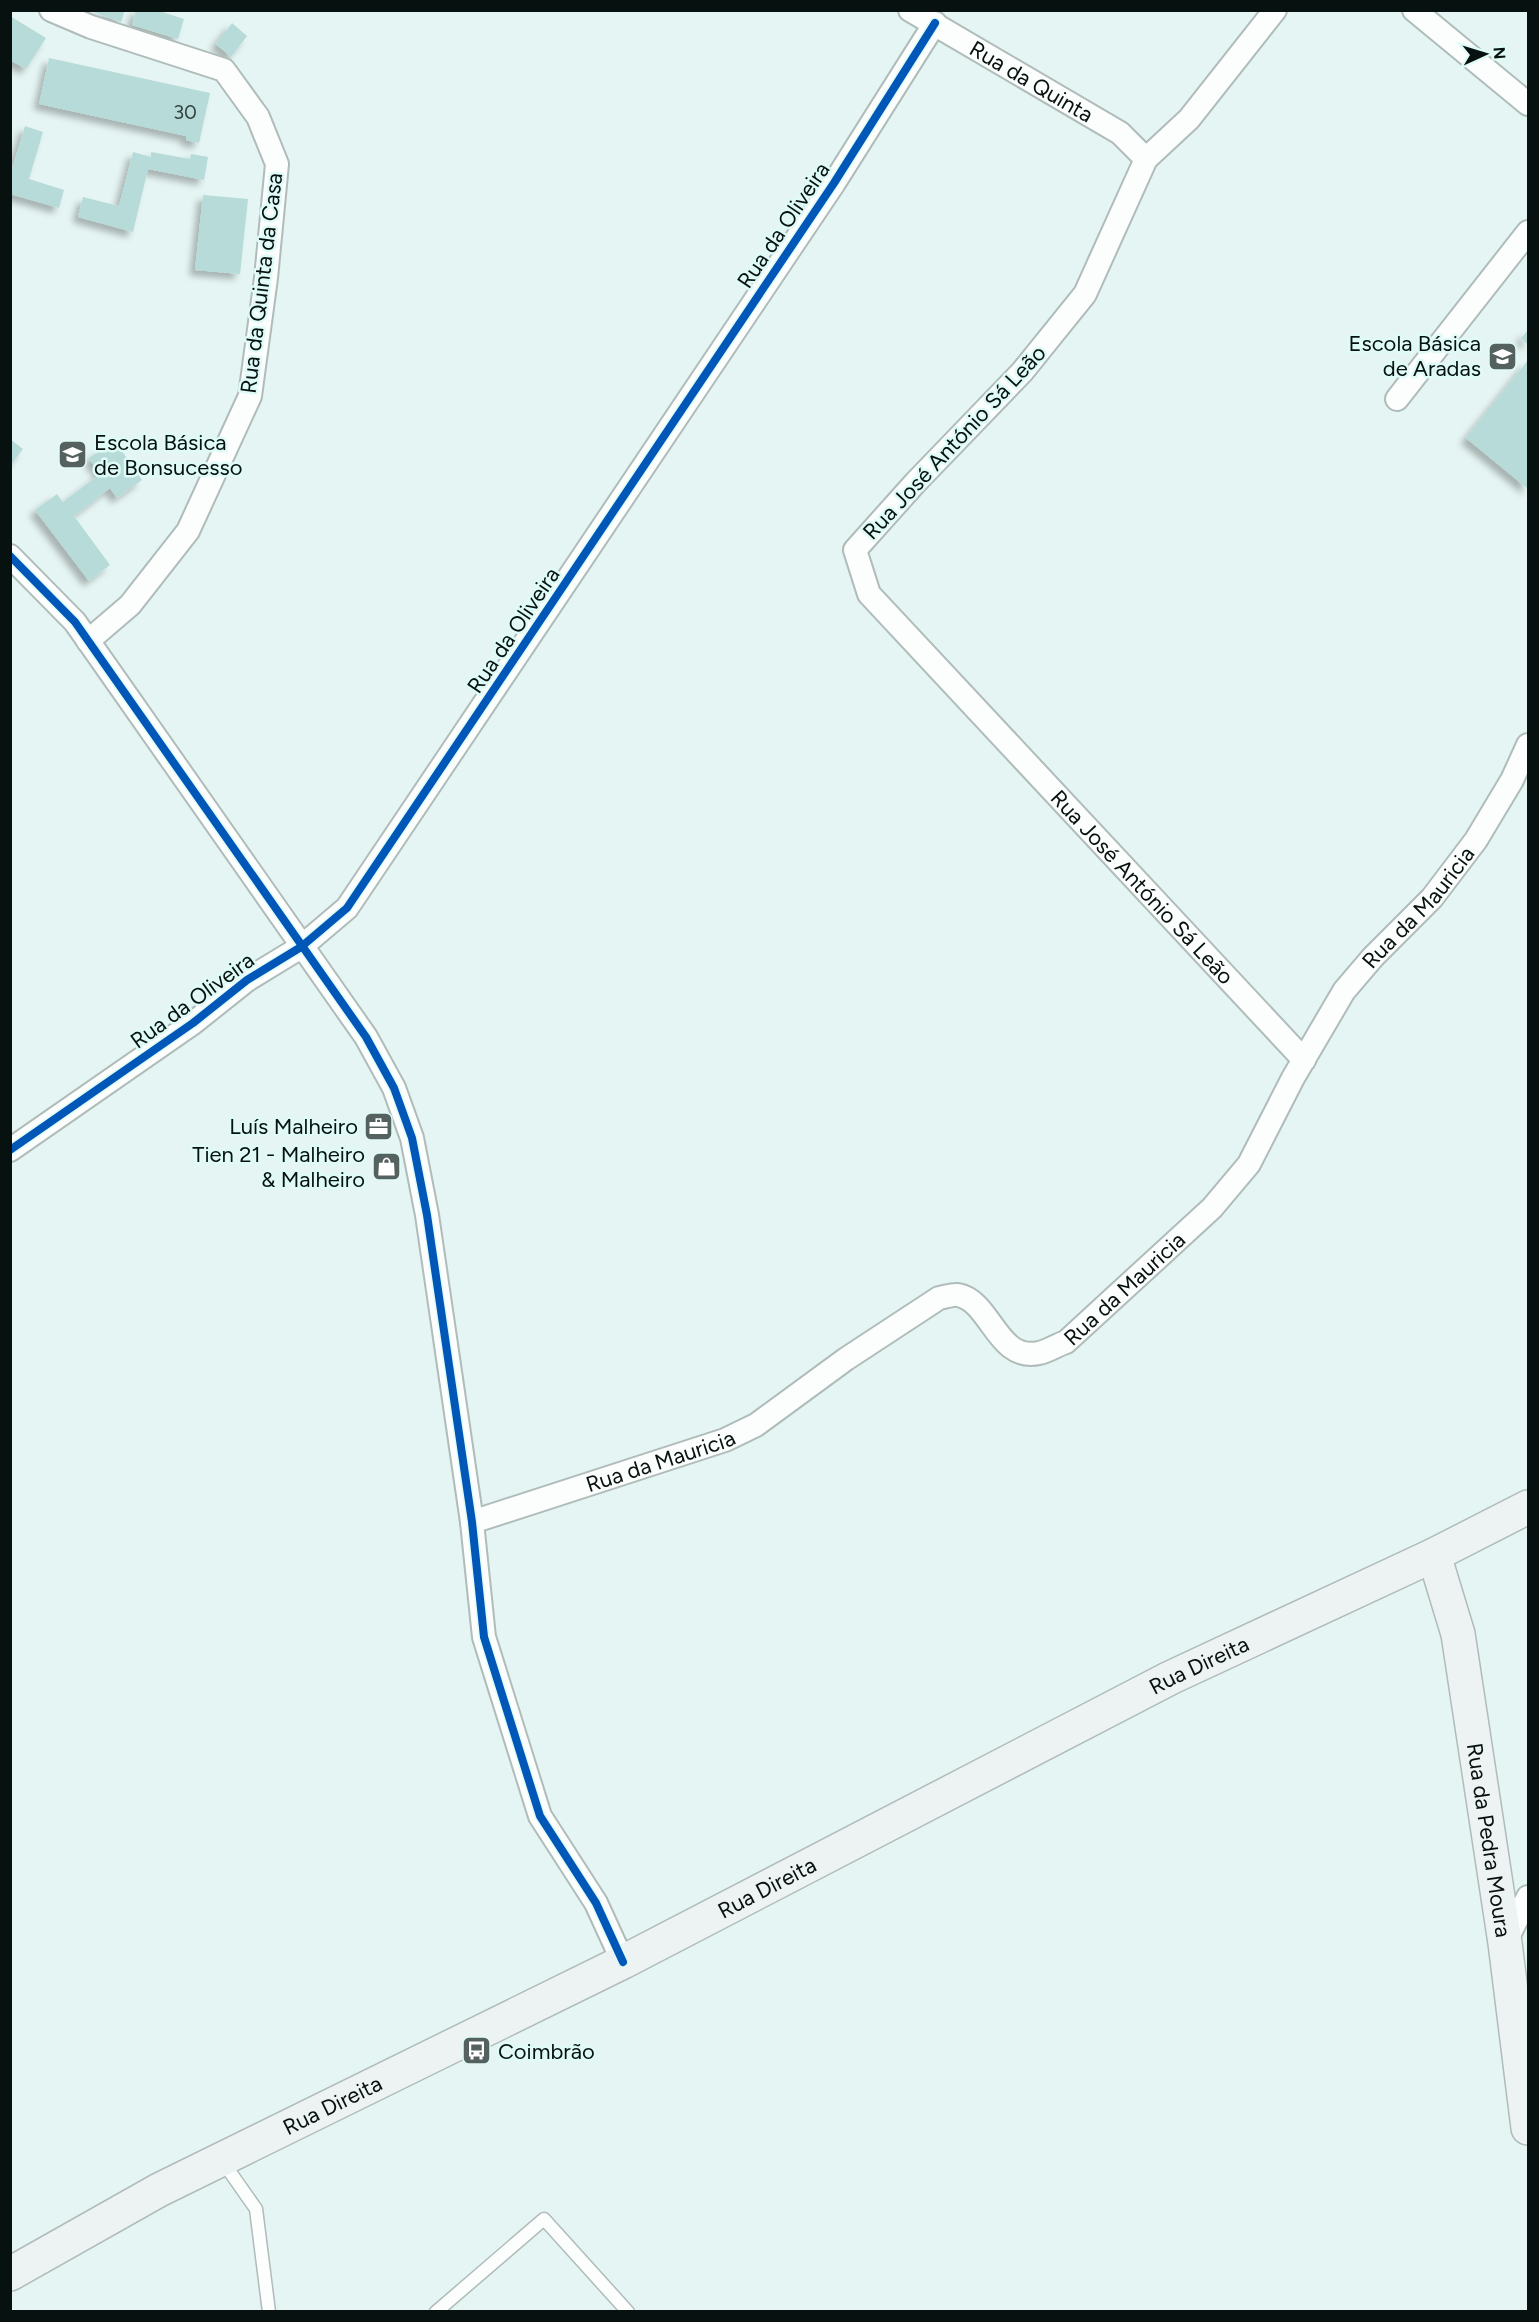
<svg xmlns="http://www.w3.org/2000/svg" width="1539" height="2322" font-family="Figtree,sans-serif">
<defs>
<filter id="shadow"><feDropShadow dx="-5.5" dy="5.5" stdDeviation="3" flood-color="#0004"/></filter>
</defs>
<rect width="100%" height="100%" fill="#e5f5f3"/>
<g fill="#b6dbd8" filter="url(#shadow)">
<path d="M 88,10 L 125,10 L 121,22 Z"/>
<path d="M 136,10 L 156,10 L 184,19 L 178,39 L 132,25 Z"/>
<path d="M 10,16 L 46,38 L 26,69 L 10,60 Z"/>
<path d="M 232,23 L 247,36 L 231,57 L 216,44 Z"/>
<path d="M 49,58 L 210,93 L 199,143 L 186,140 L 186,136 L 39,104 Z"/>
<path d="M 25,126 L 43,132 L 29,179 L 64,190 L 59,208 L 10,194 L 10,175 Z"/>
<path d="M 133,152 L 151,157 L 151,152 L 190,159 L 191,154 L 208,157 L 204,180 L 148,169 L 133,232 L 78,217 L 83,197 L 119,206 Z"/>
<path d="M 203,195 L 248,199 L 240,274 L 195,270 Z"/>
<path d="M 1528,330 L 1528,345 L 1521,338 Z"/>
<path d="M 1528,360 L 1528,489 L 1466,438 Z"/>
<path d="M 10,439 L 23,449 L 10,466 Z"/>
<path d="M 115,441 L 142,480 L 117,498 L 110,488 L 74,516 L 110,565 L 89,581 L 35,510 L 57,494 L 63,502 L 100,474 L 89,458 Z"/>
</g>
<g fill="none" stroke-linecap="round" stroke-linejoin="round">
<defs>
<g id="lane">
<path d="M 223,2162 L 256,2209 L 269,2312"/>
<path d="M 436,2312 L 544,2219 L 628,2312"/>
</g>
<g id="street">
<path d="M 51,10 L 91,27 L 224,70 L 258,117 L 277,164 L 266,278 L 250,396 L 188,531 L 130,605 L 88,641"/>
<path id="s1" d="M 910,10 L 1120,133 L 1146,159"/>
<path id="s2" d="M 1275,10 L 1189,119 L 1146,159 L 1085,294 L 1022,372 L 915,483 L 855,550 L 869,594 L 1304,1060"/>
<path d="M 1414,10 L 1528,104"/>
<path d="M 1397,399 L 1528,232"/>
<path d="M 10,556 L 75,622 L 366,1037 L 394,1088 L 412,1138 L 427,1215 L 472,1522 L 484,1637 L 540,1816 L 596,1903 L 623,1962"/>
<path d="M 10,1150 L 193,1023 L 247,980 L 301,947 L 347,908 L 834,183 L 935,23"/>
<path id="s3" d="M 472,1522 L 725,1440 L 756,1425 L 846,1359 L 939,1298 C 945,1297 953,1294 958,1295 C 991,1301 997,1362 1039,1353 C 1048,1351 1057,1345 1066,1342 L 1212,1208 L 1249,1164 L 1293,1078 L 1344,991 L 1373,957 L 1432,898 L 1476,840 L 1512,780 L 1528,745"/>
<path d="M 1505,1943 L 1528,1897"/>
</g>
<g id="secondary">
<path id="s4" d="M 1434,1555 L 1458,1634 L 1505,1943 L 1528,2128"/>
<path id="s5" d="M 10,2274 L 159,2190 L 623,1962 L 1170,1678 L 1434,1555 L 1528,1507"/>
</g>
</defs>
<use href="#lane" stroke="#afbcba" stroke-width="15"/>
<use href="#street" stroke="#afbcba" stroke-width="26"/>
<use href="#secondary" stroke="#afbcba" stroke-width="36"/>
<use href="#lane" stroke="#fbfefd" stroke-width="12"/>
<use href="#street" stroke="#fbfefd" stroke-width="22"/>
<use href="#secondary" stroke="#edf2f2" stroke-width="33"/>
<defs>
<g id="cycleway">
<path d="M 10,556 L 75,622 L 366,1037 L 394,1088 L 412,1138 L 427,1215 L 472,1522 L 484,1637 L 540,1816 L 596,1903 L 623,1962"/>
<path d="M 10,1150 L 193,1023 L 247,980 L 301,947 L 347,908 L 834,183 L 935,23"/>
</g>
</defs>
<use href="#cycleway" stroke="#dffbf7" stroke-width="11"/>
<use href="#cycleway" stroke="#0057b8" stroke-width="8"/>
</g>
<defs>
<symbol id="school-square" viewBox="-11 -11 22 22"><rect x="-9" y="-9" width="18" height="18" rx="4" fill="#55615f" stroke="#dffbf7"/><path d="M0-5L7-2L0 1L-7-2ZM-4 1L0 2.5L4 1V4Q0 6-4 4Z" fill="#fff"/></symbol>
<symbol id="office-square" viewBox="-11 -11 22 22"><rect x="-9" y="-9" width="18" height="18" rx="4" fill="#55615f" stroke="#dffbf7"/><path d="M-6-3h4V-5.5h4V-3h4V5H-6ZM-1-4.5V-3h2v-1.5ZM-6 0V1H6V0Z" fill="#fff"/></symbol>
<symbol id="shop-square" viewBox="-11 -11 22 22"><rect x="-9" y="-9" width="18" height="18" rx="4" fill="#55615f" stroke="#dffbf7"/><path d="M-5-2.5h2.3a2.7 3.5 0 0 1 5.4 0H5L5.5 6h-11ZM-1.5-2.5h3a1.5 2.3 0 0 0-3 0Z" fill="#fff"/></symbol>
<symbol id="bus-square" viewBox="-11 -11 22 22"><rect x="-9" y="-9" width="18" height="18" rx="4" fill="#55615f" stroke="#dffbf7"/><path d="M-5-6H5V4H4V6H2V4H-2V6H-4V4H-5ZM-3.5-4V0h7V-4ZM-3.5 1.2v1.5H-2V1.2ZM2 1.2v1.5H3.5V1.2Z" fill="#fff"/></symbol>
</defs>
<g fill-rule="evenodd">
<use href="#school-square" x="1486" y="340" width="33" height="33"/>
<use href="#school-square" x="56" y="438" width="33" height="33"/>
<use href="#office-square" x="362" y="1110" width="33" height="33"/>
<use href="#shop-square" x="370" y="1150" width="33" height="33"/>
<use href="#bus-square" x="460" y="2034" width="33" height="33"/>
</g>
<g text-anchor="middle" stroke-width="5" stroke-linejoin="round" paint-order="stroke">
<g font-size="20" fill="#334442">
<text x="185" y="119">30</text>
</g>
<g font-size="22" fill="#071110" stroke="#dffbf7">
<text dy="8" stroke="none"><textPath href="#s1" startOffset="141">Rua da Quinta</textPath></text>
<text transform="translate(783 225) rotate(-56)" y="8">Rua da Oliveira</text>
<text transform="translate(261 283) rotate(-83)" y="8">Rua da Quinta da Casa</text>
<text transform="translate(954 442) rotate(-47)" y="8">Rua José António Sá Leão</text>
<text transform="translate(513 630) rotate(-56)" y="8">Rua da Oliveira</text>
<text dy="8" stroke="none"><textPath href="#s2" startOffset="1137">Rua José António Sá Leão</textPath></text>
<text dy="8" stroke="none"><textPath href="#s3" startOffset="1242">Rua da Mauricia</textPath></text>
<text transform="translate(192 1000) rotate(-36)" y="8">Rua da Oliveira</text>
<text dy="8" stroke="none"><textPath href="#s3" startOffset="756">Rua da Mauricia</textPath></text>
<text dy="8" stroke="none"><textPath href="#s3" startOffset="198">Rua da Mauricia</textPath></text>
<text dy="8" stroke="none"><textPath href="#s5" startOffset="1336">Rua Direita</textPath></text>
<text dy="8" stroke="none"><textPath href="#s4" startOffset="291">Rua da Pedra Moura</textPath></text>
<text dy="8" stroke="none"><textPath href="#s5" startOffset="850">Rua Direita</textPath></text>
<text dy="8" stroke="none"><textPath href="#s5" startOffset="364">Rua Direita</textPath></text>
</g>
<g font-size="22" fill="#071110" stroke="#dffbf7" text-anchor="end">
<text x="1481" y="351">Escola Básica<tspan x="1481" dy="25">de Aradas</tspan></text>
<text x="94" y="450" text-anchor="start">Escola Básica<tspan x="94" dy="25">de Bonsucesso</tspan></text>
<text x="358" y="1134">Luís Malheiro</text>
<text x="365" y="1162">Tien 21 - Malheiro<tspan x="365" dy="25">&amp; Malheiro</tspan></text>
<text x="498" y="2059" text-anchor="start">Coimbrão</text>
</g>
</g>
<rect width="1539" height="2322" fill="none" stroke="#071110" stroke-width="24"/>
<g transform="translate(1485 54) rotate(86)" stroke="#dffbf7" stroke-width="4.5" paint-order="stroke">
<path d="M0-4.5L10 22L0 15L-10 22Z" fill="#071110"/>
<text y="-9" font-size="16" font-weight="bold" text-anchor="middle" fill="#071110">N</text>
</g>
</svg>
